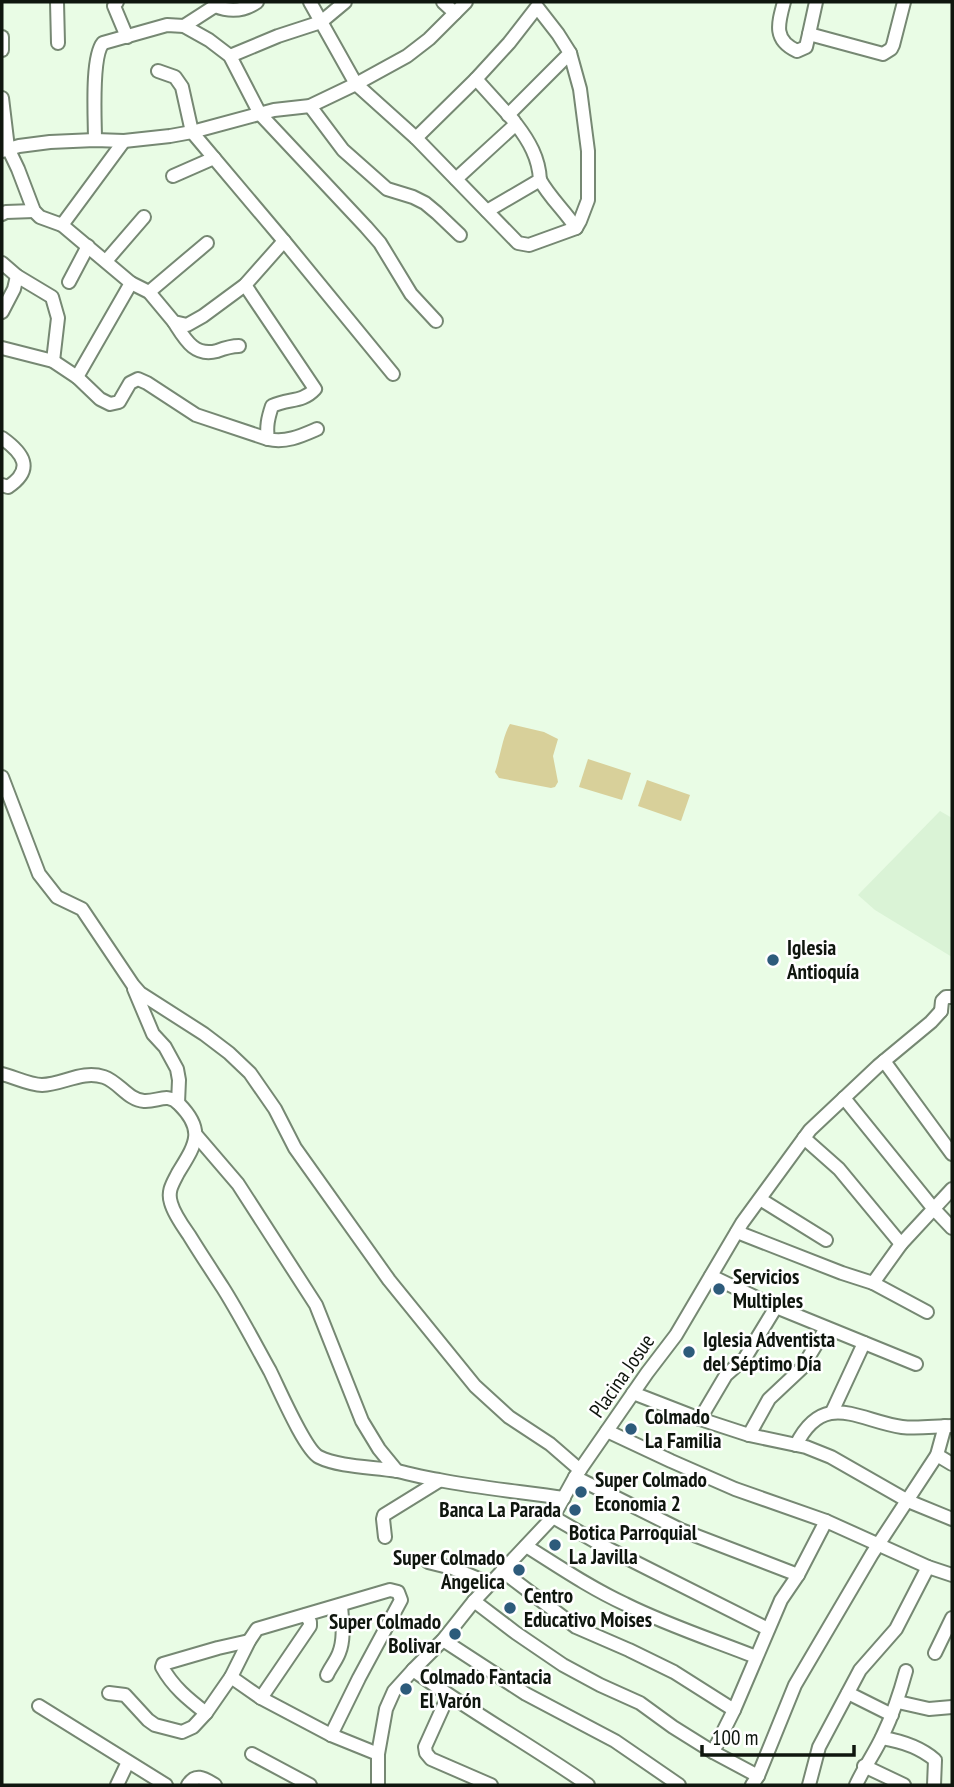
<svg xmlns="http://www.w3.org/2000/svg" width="954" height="1787" font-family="'PT Sans Narrow',sans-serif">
<rect width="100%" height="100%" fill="#e9fce5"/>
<path fill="#daf3d6" d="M 940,811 L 952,818 L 952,957 L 875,910 L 858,895 Z"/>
<g fill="#d8d09a">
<path d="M 510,724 L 544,732 L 558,739 L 553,756 L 558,782 L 555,787 L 551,788 L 499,778 L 495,772 C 500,758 503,735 510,724 Z"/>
<path d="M 588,759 L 631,773 L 622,800 L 579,787 Z"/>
<path d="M 647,780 L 690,795 L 681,821 L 638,806 Z"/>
</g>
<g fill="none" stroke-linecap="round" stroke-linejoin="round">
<defs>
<g id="minor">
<path d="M 57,2 L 58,43"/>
<path d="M 117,2 L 114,6 L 127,37"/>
<path d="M 310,2 L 356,84 L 416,138 L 518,243 L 529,245 L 576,228 L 580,221 L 588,200 L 588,151 L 580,89 L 570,53"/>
<path d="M 443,2 L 455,13"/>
<path d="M 784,2 C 778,24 773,40 797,51 L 806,47 L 809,34"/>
<path d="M 816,2 L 809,34 L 883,54 L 891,49 L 893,45 L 904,2"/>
<path d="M 215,6 C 230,12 244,11 257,2"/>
<path d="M 184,26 L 215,6"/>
<path d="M 2,37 L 2,50"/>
<path d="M 230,56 L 278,36 L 321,22 L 345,2"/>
<path d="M 158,71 L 175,77 L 182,87 L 192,132 L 284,241 L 393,374"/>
<path d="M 476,79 L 509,43 L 537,7 L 558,34 L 570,53 L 508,115"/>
<path d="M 2,98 L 8,148 L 18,169 L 34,211 L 40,217 L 62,225 L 131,283 L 149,292 L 174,322 L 187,325 L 203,316 L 245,285 L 284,241"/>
<path d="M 310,106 L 343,150 L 387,189 L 413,197 L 425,203 L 437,213 L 460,235"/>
<path d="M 416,138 L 476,79 L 514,121"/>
<path d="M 95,140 C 95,119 91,57 103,43 L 167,25 L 184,26 L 209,40 L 230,56 L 260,114 L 366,227 L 380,243 L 411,294 L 436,321"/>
<path d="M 2,151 L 19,146 L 50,142 L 95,140 L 124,141 L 170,136 L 192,132 L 274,110 L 310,106 L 356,84 L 407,56 L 429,39 L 466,2"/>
<path d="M 173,176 L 214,158"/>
<path d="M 456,179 L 516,124 C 529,141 539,158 540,180 L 487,211"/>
<path d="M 540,180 C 550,198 565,211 576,228"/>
<path d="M 2,214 L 6,212 L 34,211"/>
<path d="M 62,225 L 124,141"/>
<path d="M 106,261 L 144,217"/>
<path d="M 2,263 L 17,276 L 52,297 L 58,318 L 53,361"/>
<path d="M 69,282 L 88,246"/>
<path d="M 245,285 L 315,389 C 302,403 289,398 272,406 C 268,418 266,427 268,439 C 286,443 301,436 317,429"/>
<path d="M 149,292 L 207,243"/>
<path d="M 2,312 L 14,289 L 17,276"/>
<path d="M 174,322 C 185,339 194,357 217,351 C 225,348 231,346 239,346"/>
<path d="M 2,348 L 53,361 L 77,377 L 100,399 L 110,404 L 119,402 L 130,383 L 138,379 L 147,383 L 196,415 L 268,439"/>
<path d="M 77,377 L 131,283"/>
<path d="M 2,438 C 23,453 35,469 8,487 L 2,485"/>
<path d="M 2,777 L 39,874 L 57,897 L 82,909 L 133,985 L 140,993 L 204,1034 L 229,1053 L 250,1073 L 275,1109 L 295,1148 L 389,1280 L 475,1386 L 509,1417 L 550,1444 L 580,1470"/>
<path d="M 134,989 L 153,1034 L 165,1047 L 177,1069 L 179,1080 L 178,1103"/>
<path d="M 941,1011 L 942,1001 L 946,997 L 952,997"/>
<path d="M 884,1061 L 952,1154"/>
<path d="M 2,1074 C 14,1077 30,1085 42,1085 C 64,1084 82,1070 104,1077 C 119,1082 128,1100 144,1101 C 158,1102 167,1092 179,1104 C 206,1131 195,1145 178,1173 C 173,1183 167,1191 171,1203 C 174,1214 182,1225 189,1235 C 200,1253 212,1271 223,1288 C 240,1315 255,1344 270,1371 C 279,1389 305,1450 319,1457 C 339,1467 375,1467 397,1471 C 411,1474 425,1478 439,1480 C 480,1488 523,1492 564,1498"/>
<path d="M 844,1098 L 933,1208 L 952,1228"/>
<path d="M 196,1135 L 238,1184 L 316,1305 L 362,1421 L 379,1449 L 397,1471"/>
<path d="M 804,1138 L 839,1169 L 901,1244"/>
<path d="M 760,1199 L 826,1240"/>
<path d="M 737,1232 L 842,1273 L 873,1283 L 901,1244 L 952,1189"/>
<path d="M 711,1276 L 776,1307 L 916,1364"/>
<path d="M 873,1283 L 927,1312"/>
<path d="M 633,1393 L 700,1419 L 749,1435 L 806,1447 L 831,1457 L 908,1501 L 952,1519"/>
<path d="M 832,1412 L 864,1343"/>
<path d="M 700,1419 L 726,1375 L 745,1358 L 776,1307"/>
<path d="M 607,1431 L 671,1461 L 735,1489 L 826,1521 L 928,1567 L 952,1575"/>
<path d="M 749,1435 L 769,1399 L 802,1368 L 826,1328"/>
<path d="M 796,1445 C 824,1389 859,1421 902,1427 C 918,1429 936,1426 952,1426"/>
<path d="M 937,1455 L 952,1464"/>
<path d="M 575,1477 L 681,1530 L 798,1575"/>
<path d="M 553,1517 L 605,1547 L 768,1629"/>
<path d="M 385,1537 L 383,1519 L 384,1515 L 439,1481"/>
<path d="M 526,1546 C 558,1566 590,1588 625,1604 C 667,1625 713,1640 756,1657"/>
<path d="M 428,1562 L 452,1568 L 491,1584"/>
<path d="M 502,1571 L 576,1627 L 629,1650 L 674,1672 L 734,1710"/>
<path d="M 474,1601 L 516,1633 L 563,1665 L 600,1685 L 640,1703 L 673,1727 L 713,1752 L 758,1776"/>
<path d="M 306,1615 L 310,1622 L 310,1626 L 261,1698 L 331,1735 L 378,1754"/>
<path d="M 443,1640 L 526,1694 L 615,1741 L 679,1785"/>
<path d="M 935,1653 L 952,1618"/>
<path d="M 413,1670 C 469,1711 531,1745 588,1785"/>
<path d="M 327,1675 C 330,1668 336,1661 339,1653 C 345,1638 342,1621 341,1605"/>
<path d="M 231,1677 L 261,1698"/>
<path d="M 109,1693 L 125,1695 L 148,1720 L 155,1725 L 182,1732 L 193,1727 L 206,1713 L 231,1677 L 249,1641 L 257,1629 L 390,1590 L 398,1592 L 401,1600 L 359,1678 L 331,1735"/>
<path d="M 848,1693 L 892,1715"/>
<path d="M 448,1696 L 425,1747 L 426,1753 L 431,1759 L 491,1785"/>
<path d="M 898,1702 L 929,1709 L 952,1707"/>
<path d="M 39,1706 L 166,1785"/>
<path d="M 206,1713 C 188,1699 173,1687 162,1667 L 163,1664 L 218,1648 L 249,1641"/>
<path d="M 882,1738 C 901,1741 920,1747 935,1760 L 934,1785"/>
<path d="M 713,1752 L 734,1710 L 781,1600 L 798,1575 L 826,1521"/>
<path d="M 252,1754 L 310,1785"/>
<path d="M 864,1766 L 904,1785"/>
<path d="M 117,1785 L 128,1762"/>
<path d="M 188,1785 C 196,1772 205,1779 215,1785"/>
<path d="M 378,1785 L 378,1754 L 386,1709 L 394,1691 L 413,1670 L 443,1640 L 474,1601 L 553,1517 L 575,1477 L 647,1373 L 676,1335 L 742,1223 L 810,1130 L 878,1066 L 931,1022 L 941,1011"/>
<path d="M 752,1785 L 758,1776 L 795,1685 L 872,1554 L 937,1455 L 945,1426"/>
<path d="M 809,1785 L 819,1747 L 860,1670 L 896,1629 L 928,1567"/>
<path d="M 856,1785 C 864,1767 875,1753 883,1735 C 893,1714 900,1693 906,1671"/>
</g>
</defs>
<use href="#minor" stroke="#768873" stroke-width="16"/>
<use href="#minor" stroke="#fff" stroke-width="12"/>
</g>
<g fill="#2d5b7b" stroke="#fff" stroke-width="2.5">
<circle cx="773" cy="960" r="7"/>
<circle cx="719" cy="1289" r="7"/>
<circle cx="689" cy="1352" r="7"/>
<circle cx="631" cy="1429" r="7"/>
<circle cx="581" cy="1492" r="7"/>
<circle cx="575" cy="1510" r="7"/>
<circle cx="555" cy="1545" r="7"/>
<circle cx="519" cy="1570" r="7"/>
<circle cx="510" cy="1608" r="7"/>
<circle cx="455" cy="1634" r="7"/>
<circle cx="406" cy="1689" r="7"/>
</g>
<g text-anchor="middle" stroke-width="5" stroke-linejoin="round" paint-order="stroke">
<g font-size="21" font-weight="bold" fill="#0f160e" stroke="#fff" text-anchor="start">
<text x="787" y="955">Iglesia<tspan x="787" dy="24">Antioquía</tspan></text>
<text x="733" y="1284">Servicios<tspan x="733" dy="24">Multiples</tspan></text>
<text x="703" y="1347">Iglesia Adventista<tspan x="703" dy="24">del Séptimo Día</tspan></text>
<text x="645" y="1424">Colmado<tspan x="645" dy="24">La Familia</tspan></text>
<text x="595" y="1487">Super Colmado<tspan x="595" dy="24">Economia 2</tspan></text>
<text x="561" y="1517" text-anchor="end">Banca La Parada</text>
<text x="569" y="1540">Botica Parroquial<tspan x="569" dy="24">La Javilla</tspan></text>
<text x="505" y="1565" text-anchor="end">Super Colmado<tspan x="505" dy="24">Angelica</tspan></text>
<text x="524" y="1603">Centro<tspan x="524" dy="24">Educativo Moises</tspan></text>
<text x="441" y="1629" text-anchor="end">Super Colmado<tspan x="441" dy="24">Bolivar</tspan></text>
<text x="420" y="1684">Colmado Fantacia<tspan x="420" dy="24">El Varón</tspan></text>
</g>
<g font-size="21" fill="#0f160e" stroke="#fff">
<text transform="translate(622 1376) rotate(-55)" y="7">Placina Josue</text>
</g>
</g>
<rect width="954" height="1787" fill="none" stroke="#0f160e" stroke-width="7"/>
<path d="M702 1745v10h152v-10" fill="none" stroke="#0f160e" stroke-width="3.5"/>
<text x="712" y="1745" font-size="21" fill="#0f160e" stroke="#ffffff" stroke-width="5" paint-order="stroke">100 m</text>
</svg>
